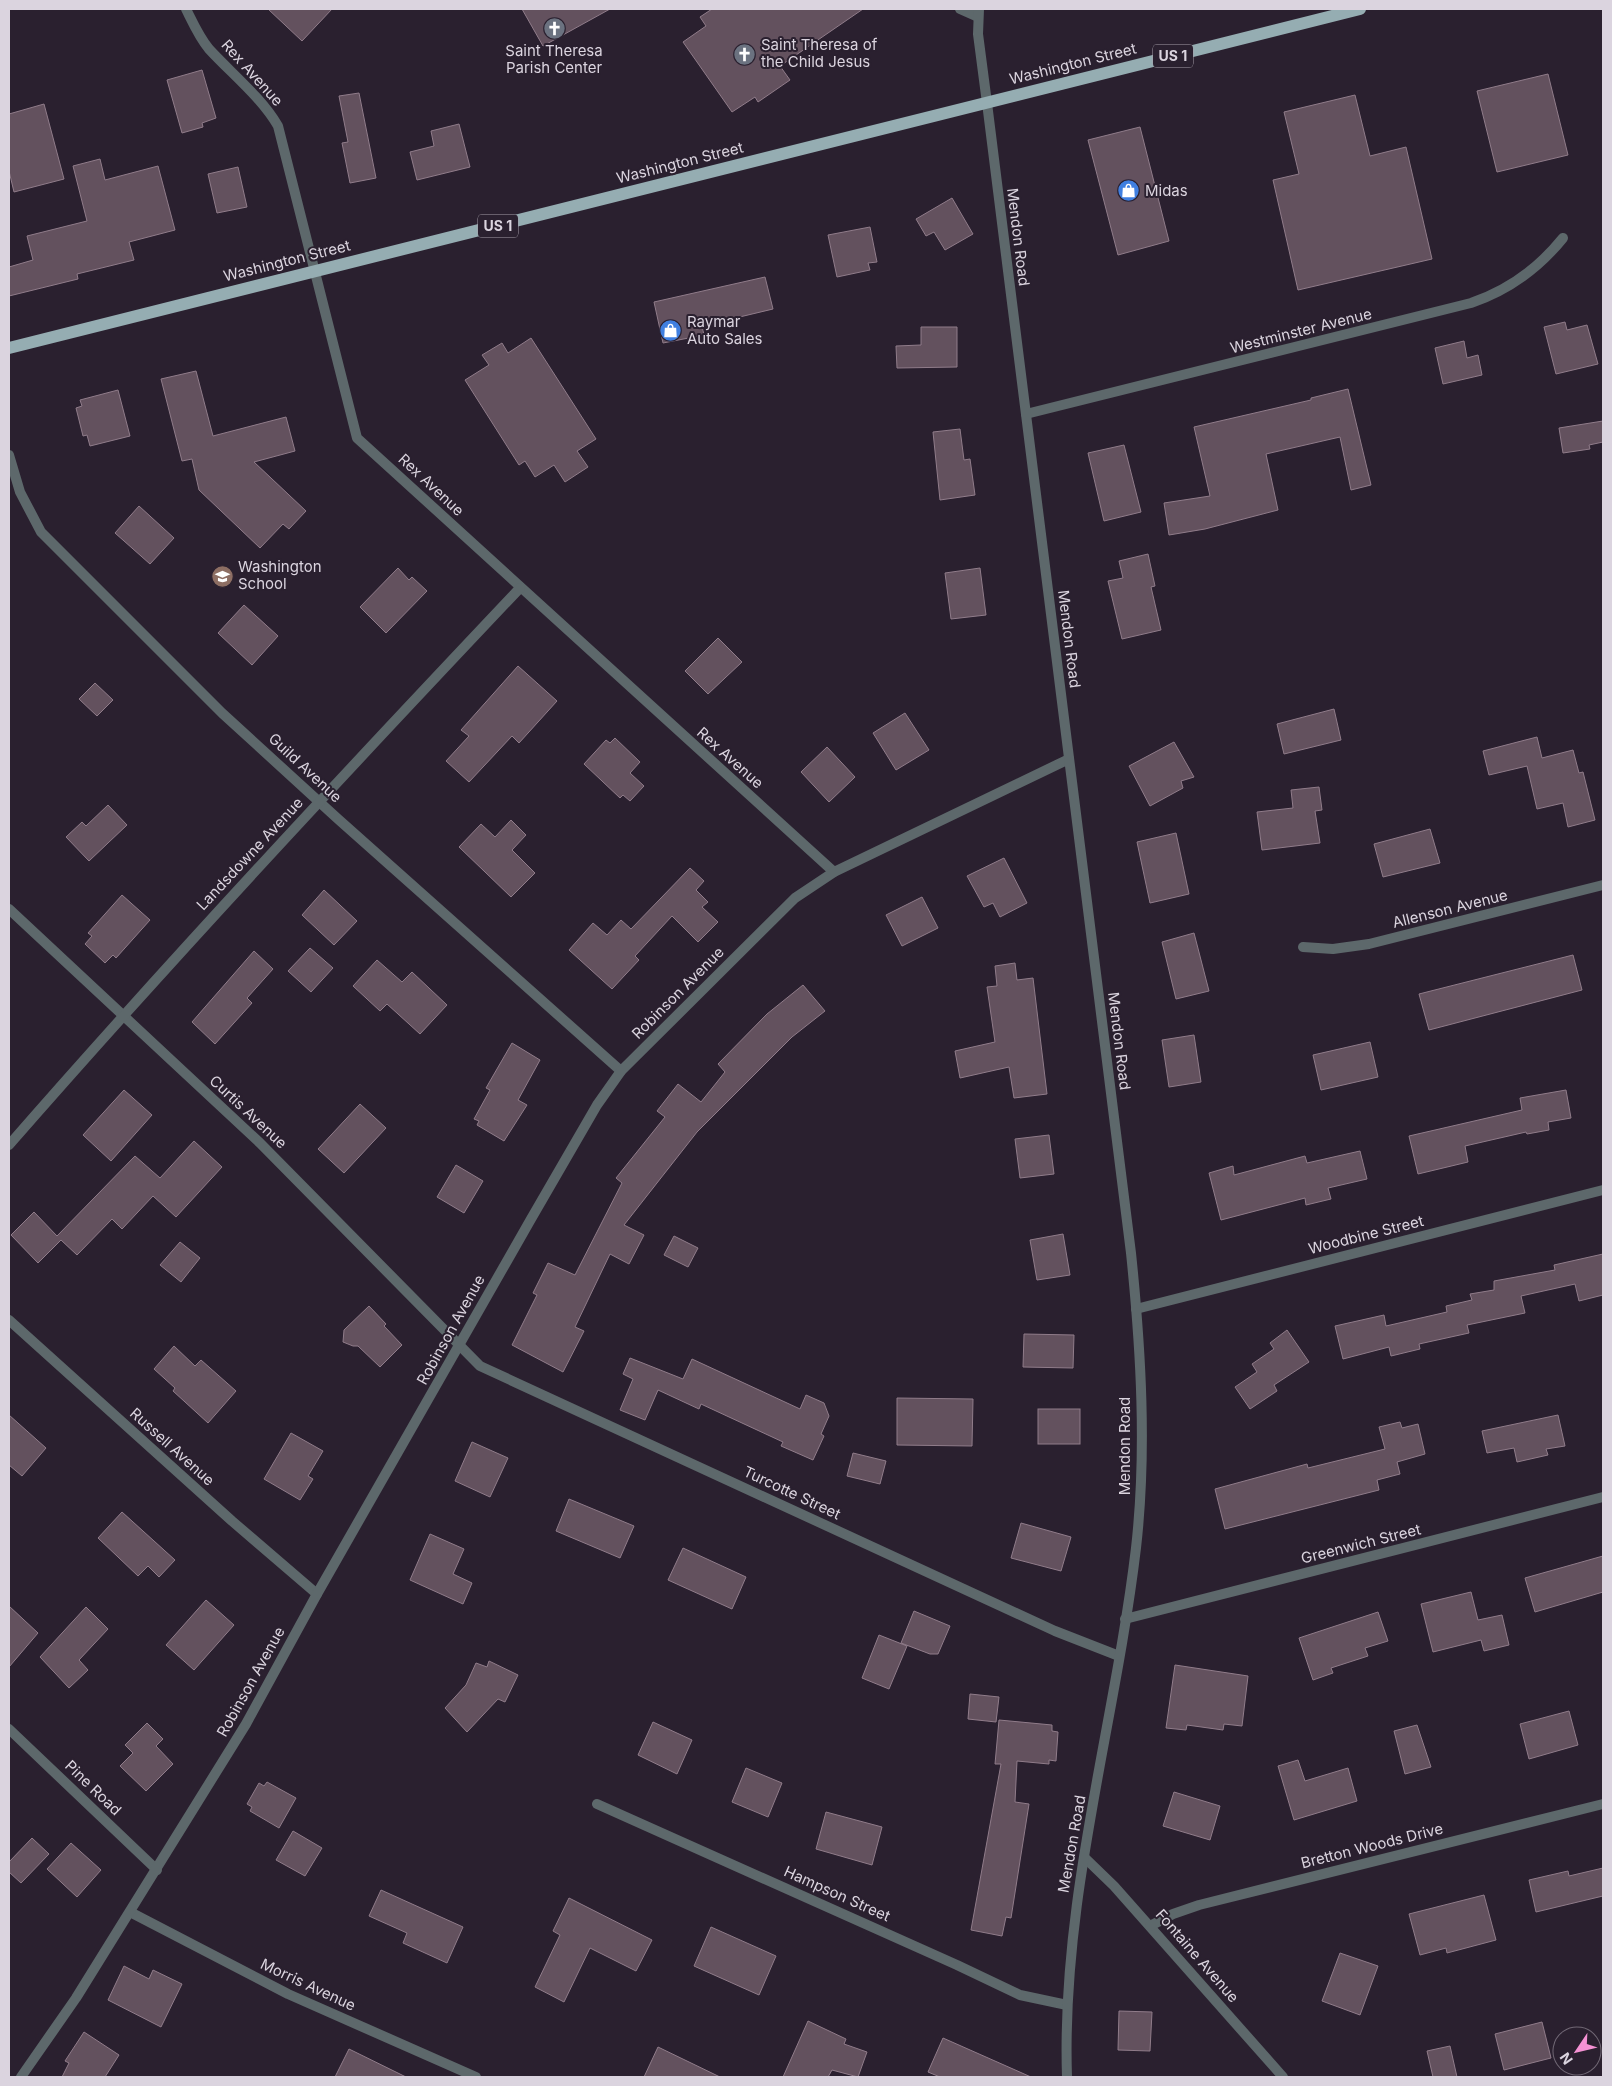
<svg xmlns="http://www.w3.org/2000/svg" width="1612" height="2086" font-family="Inter,sans-serif">
<rect width="100%" height="100%" fill="#2a202f"/>
<g fill="#63515e" stroke="#907c8a">
<path d="M 268,9 L 332,9 L 302,41 Z"/>
<path d="M 522,9 L 610,9 L 543,46 Z"/>
<path d="M 712,9 L 863,9 L 780,66 L 790,80 L 758,102 L 755,97 L 732,112 L 683,42 L 706,26 L 700,17 Z"/>
<path d="M 202,70 L 216,118 L 202,123 L 203,127 L 182,133 L 167,80 Z"/>
<path d="M 1548,74 L 1568,155 L 1497,172 L 1477,91 Z"/>
<path d="M 359,93 L 376,178 L 350,183 L 342,143 L 348,142 L 339,96 Z"/>
<path d="M 1355,95 L 1370,156 L 1406,147 L 1432,259 L 1298,290 L 1273,180 L 1299,174 L 1284,112 Z"/>
<path d="M 44,104 L 64,179 L 14,192 L 9,171 L 9,114 Z"/>
<path d="M 459,124 L 470,167 L 417,180 L 410,152 L 434,146 L 431,131 Z"/>
<path d="M 1140,127 L 1169,241 L 1118,255 L 1088,140 Z"/>
<path d="M 100,159 L 105,180 L 158,166 L 175,230 L 129,242 L 134,260 L 77,274 L 78,279 L 9,296 L 9,267 L 33,260 L 27,236 L 87,221 L 73,166 Z"/>
<path d="M 238,167 L 247,207 L 217,213 L 208,174 Z"/>
<path d="M 952,198 L 973,234 L 945,250 L 934,232 L 926,236 L 916,219 Z"/>
<path d="M 870,227 L 877,262 L 868,263 L 870,270 L 837,277 L 828,235 Z"/>
<path d="M 765,277 L 773,309 L 702,326 L 704,335 L 663,343 L 654,302 Z"/>
<path d="M 1565,322 L 1567,330 L 1587,325 L 1598,364 L 1556,374 L 1544,327 Z"/>
<path d="M 921,327 L 957,327 L 957,367 L 897,368 L 896,346 L 921,345 Z"/>
<path d="M 531,338 L 596,439 L 577,451 L 588,467 L 565,482 L 554,465 L 535,477 L 525,461 L 519,465 L 465,380 L 489,365 L 482,355 L 502,343 L 508,353 Z"/>
<path d="M 1464,341 L 1467,358 L 1478,355 L 1482,375 L 1443,384 L 1435,348 Z"/>
<path d="M 196,371 L 213,436 L 286,417 L 295,451 L 254,462 L 306,511 L 289,529 L 283,524 L 260,548 L 199,490 L 192,459 L 182,461 L 161,379 Z"/>
<path d="M 1348,389 L 1371,485 L 1351,490 L 1340,437 L 1266,454 L 1278,510 L 1205,529 L 1169,535 L 1164,503 L 1210,496 L 1194,427 L 1311,400 L 1311,398 Z"/>
<path d="M 118,390 L 130,436 L 90,446 L 87,435 L 83,436 L 76,408 L 82,406 L 80,400 Z"/>
<path d="M 1603,421 L 1603,442 L 1589,445 L 1590,449 L 1563,453 L 1559,428 Z"/>
<path d="M 960,429 L 964,460 L 970,459 L 975,495 L 940,500 L 933,432 Z"/>
<path d="M 1124,445 L 1141,512 L 1104,521 L 1088,453 Z"/>
<path d="M 139,506 L 174,538 L 150,564 L 115,533 Z"/>
<path d="M 1148,554 L 1155,586 L 1151,587 L 1161,630 L 1122,639 L 1108,581 L 1123,578 L 1119,561 Z"/>
<path d="M 398,568 L 409,580 L 412,577 L 427,591 L 386,633 L 360,607 Z"/>
<path d="M 980,568 L 986,615 L 951,619 L 945,573 Z"/>
<path d="M 244,605 L 278,636 L 252,665 L 218,633 Z"/>
<path d="M 718,638 L 742,662 L 708,694 L 685,671 Z"/>
<path d="M 518,666 L 557,701 L 519,743 L 512,736 L 469,782 L 446,761 L 469,736 L 461,730 Z"/>
<path d="M 95,683 L 113,700 L 97,716 L 79,699 Z"/>
<path d="M 1334,709 L 1341,740 L 1284,754 L 1277,724 Z"/>
<path d="M 905,713 L 929,750 L 896,770 L 873,733 Z"/>
<path d="M 1537,737 L 1542,758 L 1573,750 L 1579,773 L 1583,772 L 1595,820 L 1568,827 L 1563,803 L 1537,809 L 1527,766 L 1489,775 L 1483,751 Z"/>
<path d="M 615,738 L 640,762 L 630,773 L 644,786 L 630,801 L 623,795 L 620,798 L 584,764 L 606,740 L 610,743 Z"/>
<path d="M 1174,742 L 1194,777 L 1181,781 L 1183,788 L 1150,806 L 1129,766 Z"/>
<path d="M 827,747 L 855,777 L 829,802 L 801,772 Z"/>
<path d="M 1319,787 L 1322,810 L 1315,811 L 1320,843 L 1262,850 L 1257,812 L 1293,808 L 1291,790 Z"/>
<path d="M 108,805 L 127,825 L 89,861 L 66,837 L 82,822 L 86,826 Z"/>
<path d="M 511,820 L 526,835 L 512,850 L 535,873 L 511,897 L 459,847 L 481,824 L 495,837 Z"/>
<path d="M 1430,829 L 1440,863 L 1383,877 L 1374,844 Z"/>
<path d="M 1176,833 L 1189,894 L 1150,903 L 1137,842 Z"/>
<path d="M 1004,858 L 1027,903 L 1000,917 L 993,903 L 984,907 L 967,876 Z"/>
<path d="M 690,868 L 704,881 L 696,890 L 708,902 L 702,907 L 718,922 L 698,942 L 672,916 L 635,956 L 639,960 L 612,989 L 569,950 L 593,923 L 607,935 L 621,920 L 631,929 Z"/>
<path d="M 324,890 L 357,921 L 334,945 L 302,915 Z"/>
<path d="M 122,895 L 150,920 L 116,958 L 113,955 L 105,963 L 85,944 L 92,936 L 88,933 Z"/>
<path d="M 922,897 L 938,928 L 902,946 L 886,915 Z"/>
<path d="M 1194,933 L 1209,991 L 1176,999 L 1162,942 Z"/>
<path d="M 310,948 L 333,968 L 311,992 L 288,971 Z"/>
<path d="M 254,951 L 273,969 L 247,998 L 252,1003 L 215,1044 L 192,1022 Z"/>
<path d="M 1573,955 L 1582,990 L 1429,1030 L 1419,994 Z"/>
<path d="M 377,960 L 402,982 L 412,972 L 447,1005 L 420,1034 L 387,1004 L 380,1011 L 353,986 Z"/>
<path d="M 1015,963 L 1017,980 L 1033,978 L 1047,1094 L 1014,1098 L 1009,1067 L 960,1078 L 955,1051 L 995,1042 L 987,987 L 997,986 L 995,966 Z"/>
<path d="M 803,985 L 825,1011 L 792,1037 L 697,1132 L 624,1225 L 644,1235 L 629,1264 L 610,1254 L 575,1327 L 584,1331 L 563,1372 L 512,1345 L 537,1295 L 533,1293 L 548,1263 L 575,1275 L 622,1183 L 616,1178 L 665,1117 L 657,1111 L 678,1084 L 701,1102 L 725,1072 L 718,1064 L 767,1014 Z"/>
<path d="M 1194,1035 L 1201,1082 L 1169,1087 L 1162,1040 Z"/>
<path d="M 1370,1042 L 1378,1077 L 1321,1090 L 1313,1055 Z"/>
<path d="M 512,1043 L 540,1060 L 518,1100 L 527,1105 L 504,1141 L 477,1125 L 479,1121 L 474,1119 L 490,1090 L 486,1088 Z"/>
<path d="M 124,1090 L 152,1115 L 111,1161 L 83,1135 Z"/>
<path d="M 1566,1090 L 1571,1118 L 1548,1122 L 1549,1130 L 1527,1134 L 1526,1132 L 1465,1146 L 1468,1162 L 1418,1174 L 1409,1136 L 1522,1110 L 1520,1098 Z"/>
<path d="M 360,1104 L 386,1128 L 344,1173 L 318,1149 Z"/>
<path d="M 1049,1135 L 1054,1174 L 1020,1178 L 1015,1139 Z"/>
<path d="M 194,1141 L 222,1167 L 176,1217 L 153,1196 L 122,1229 L 112,1219 L 77,1255 L 61,1240 L 38,1263 L 11,1235 L 34,1212 L 57,1236 L 135,1156 L 160,1178 Z"/>
<path d="M 1360,1151 L 1367,1179 L 1328,1188 L 1331,1199 L 1306,1205 L 1305,1198 L 1221,1220 L 1209,1173 L 1233,1166 L 1234,1175 L 1305,1156 L 1307,1163 Z"/>
<path d="M 456,1165 L 483,1181 L 464,1213 L 437,1197 Z"/>
<path d="M 1063,1234 L 1070,1275 L 1037,1280 L 1030,1240 Z"/>
<path d="M 674,1236 L 698,1248 L 688,1267 L 664,1255 Z"/>
<path d="M 180,1242 L 200,1258 L 181,1282 L 160,1265 Z"/>
<path d="M 1603,1254 L 1603,1295 L 1579,1301 L 1575,1284 L 1521,1296 L 1525,1313 L 1467,1325 L 1469,1333 L 1419,1344 L 1420,1349 L 1391,1356 L 1389,1347 L 1343,1359 L 1335,1326 L 1384,1315 L 1386,1326 L 1447,1312 L 1446,1306 L 1472,1300 L 1470,1294 L 1494,1290 L 1494,1281 L 1555,1270 L 1554,1265 Z"/>
<path d="M 369,1306 L 386,1324 L 384,1326 L 402,1345 L 380,1367 L 358,1346 L 353,1346 L 343,1342 L 344,1330 Z"/>
<path d="M 1287,1330 L 1309,1362 L 1274,1385 L 1277,1391 L 1250,1409 L 1235,1387 L 1257,1372 L 1252,1364 L 1274,1349 L 1270,1343 Z"/>
<path d="M 1024,1334 L 1074,1335 L 1073,1368 L 1023,1367 Z"/>
<path d="M 174,1346 L 195,1366 L 201,1360 L 236,1391 L 208,1423 L 173,1391 L 175,1388 L 154,1369 Z"/>
<path d="M 630,1358 L 683,1379 L 692,1359 L 800,1409 L 806,1395 L 824,1403 L 829,1416 L 821,1434 L 824,1436 L 813,1460 L 781,1446 L 783,1442 L 701,1404 L 699,1409 L 658,1390 L 645,1420 L 620,1410 L 633,1379 L 623,1374 Z"/>
<path d="M 897,1398 L 973,1399 L 972,1446 L 897,1445 Z"/>
<rect x="1038" y="1409" width="42" height="35"/>
<path d="M 9,1415 L 46,1448 L 22,1476 L 9,1465 Z"/>
<path d="M 1558,1415 L 1565,1446 L 1546,1449 L 1548,1455 L 1517,1462 L 1514,1448 L 1487,1453 L 1482,1431 Z"/>
<path d="M 1400,1422 L 1402,1428 L 1418,1424 L 1425,1454 L 1397,1462 L 1400,1474 L 1377,1480 L 1379,1490 L 1225,1529 L 1215,1489 L 1307,1464 L 1308,1468 L 1385,1449 L 1379,1427 Z"/>
<path d="M 291,1433 L 323,1451 L 308,1476 L 313,1479 L 300,1500 L 264,1479 Z"/>
<path d="M 472,1442 L 508,1458 L 490,1497 L 455,1481 Z"/>
<path d="M 853,1453 L 886,1461 L 880,1484 L 847,1476 Z"/>
<path d="M 569,1499 L 634,1526 L 620,1558 L 556,1531 Z"/>
<path d="M 122,1512 L 175,1560 L 159,1577 L 148,1566 L 138,1576 L 98,1538 Z"/>
<path d="M 1021,1523 L 1071,1537 L 1061,1571 L 1011,1558 Z"/>
<path d="M 430,1534 L 464,1549 L 453,1574 L 472,1583 L 463,1604 L 410,1580 Z"/>
<path d="M 683,1548 L 746,1577 L 732,1609 L 668,1580 Z"/>
<path d="M 1603,1556 L 1603,1592 L 1535,1612 L 1525,1578 Z"/>
<path d="M 1471,1592 L 1478,1620 L 1502,1615 L 1509,1645 L 1484,1651 L 1481,1640 L 1433,1652 L 1421,1604 Z"/>
<path d="M 206,1600 L 234,1625 L 194,1670 L 166,1645 Z"/>
<path d="M 9,1606 L 38,1633 L 9,1667 Z"/>
<path d="M 86,1607 L 108,1629 L 79,1660 L 88,1670 L 69,1688 L 40,1657 Z"/>
<path d="M 914,1611 L 950,1626 L 938,1654 L 930,1654 L 901,1643 Z"/>
<path d="M 1378,1612 L 1388,1641 L 1365,1648 L 1368,1656 L 1331,1668 L 1333,1673 L 1313,1680 L 1299,1638 Z"/>
<path d="M 879,1635 L 907,1646 L 889,1689 L 862,1678 Z"/>
<path d="M 489,1661 L 518,1675 L 505,1702 L 498,1699 L 467,1732 L 445,1708 L 466,1685 L 476,1663 L 487,1667 Z"/>
<path d="M 1175,1665 L 1248,1676 L 1242,1726 L 1224,1724 L 1223,1730 L 1187,1725 L 1186,1730 L 1166,1728 Z"/>
<path d="M 970,1694 L 999,1697 L 996,1722 L 968,1719 Z"/>
<path d="M 1569,1711 L 1578,1745 L 1529,1759 L 1520,1724 Z"/>
<path d="M 999,1720 L 1052,1725 L 1052,1731 L 1058,1732 L 1056,1761 L 1049,1760 L 1049,1764 L 1017,1761 L 1015,1802 L 1029,1804 L 1011,1918 L 1006,1917 L 1002,1936 L 971,1930 L 1001,1764 L 995,1764 Z"/>
<path d="M 653,1722 L 692,1740 L 677,1774 L 638,1755 Z"/>
<path d="M 147,1723 L 163,1739 L 156,1746 L 173,1764 L 146,1791 L 120,1766 L 133,1753 L 125,1745 Z"/>
<path d="M 1417,1725 L 1431,1767 L 1405,1774 L 1394,1731 Z"/>
<path d="M 1298,1760 L 1305,1781 L 1348,1768 L 1357,1801 L 1294,1820 L 1278,1766 Z"/>
<path d="M 746,1768 L 782,1783 L 768,1817 L 732,1802 Z"/>
<path d="M 267,1782 L 296,1798 L 279,1828 L 250,1811 L 252,1807 L 247,1804 L 259,1783 L 264,1786 Z"/>
<path d="M 1174,1792 L 1220,1806 L 1210,1840 L 1163,1826 Z"/>
<path d="M 826,1812 L 882,1827 L 872,1865 L 816,1849 Z"/>
<path d="M 293,1831 L 322,1848 L 305,1876 L 276,1860 Z"/>
<path d="M 32,1838 L 49,1854 L 21,1883 L 9,1872 L 9,1862 Z"/>
<path d="M 71,1843 L 101,1870 L 77,1897 L 47,1869 Z"/>
<path d="M 1603,1868 L 1603,1896 L 1536,1912 L 1529,1880 L 1568,1871 L 1569,1876 Z"/>
<path d="M 381,1890 L 463,1927 L 447,1963 L 403,1943 L 407,1933 L 369,1916 Z"/>
<path d="M 1484,1895 L 1496,1940 L 1447,1953 L 1446,1948 L 1420,1955 L 1409,1914 Z"/>
<path d="M 569,1898 L 652,1940 L 636,1971 L 590,1948 L 564,2002 L 535,1987 L 560,1935 L 553,1931 Z"/>
<path d="M 711,1927 L 776,1956 L 759,1995 L 694,1966 Z"/>
<path d="M 1340,1953 L 1378,1966 L 1360,2015 L 1322,2001 Z"/>
<path d="M 124,1966 L 149,1979 L 153,1970 L 182,1984 L 161,2027 L 108,2000 Z"/>
<path d="M 1119,2011 L 1152,2012 L 1150,2051 L 1118,2050 Z"/>
<path d="M 808,2021 L 846,2039 L 844,2044 L 867,2052 L 858,2077 L 832,2070 L 828,2077 L 783,2077 Z"/>
<path d="M 1542,2022 L 1551,2058 L 1504,2070 L 1495,2034 Z"/>
<path d="M 84,2032 L 119,2055 L 105,2077 L 62,2077 L 69,2063 L 65,2061 Z"/>
<path d="M 943,2038 L 1031,2077 L 940,2077 L 928,2072 Z"/>
<path d="M 1450,2046 L 1457,2077 L 1433,2077 L 1427,2051 Z"/>
<path d="M 658,2047 L 720,2077 L 644,2077 Z"/>
<path d="M 349,2049 L 406,2077 L 335,2077 Z"/>
</g>
<g fill="none" stroke-linecap="round" stroke-linejoin="round">
<g stroke="#5d686b" stroke-width="10">
<path d="M 186,9 C 193,23 199,37 209,49 C 232,74 261,97 278,126 L 357,438 L 834,872"/>
<path d="M 960,9 L 978,17"/>
<path d="M 979,9 L 978,34 L 987,103"/>
<path d="M 1026,414 L 1471,303 C 1509,290 1538,269 1563,238"/>
<path d="M 9,455 L 20,492 L 41,532 L 222,713 L 338,819 L 621,1071"/>
<path d="M 9,909 L 260,1143 L 480,1366 L 1055,1631 L 1119,1656"/>
<path d="M 1303,947 L 1333,949 L 1369,944 L 1603,885"/>
<path d="M 9,1145 C 175,955 347,771 520,588"/>
<path d="M 1136,1309 L 1603,1190"/>
<path d="M 9,1320 L 232,1521 L 317,1594"/>
<path d="M 1125,1619 L 1603,1497"/>
<path d="M 9,1729 L 157,1870"/>
<path d="M 597,1804 L 957,1965 L 1020,1995 L 1067,2005"/>
<path d="M 1085,1858 L 1114,1886 L 1283,2077"/>
<path d="M 130,1912 L 288,1994 L 476,2077"/>
<path d="M 1150,1926 L 1173,1914 L 1199,1905 L 1603,1804"/>
<path d="M 21,2077 L 76,1998 L 246,1724 L 317,1594 L 531,1219 L 597,1105 L 621,1071 L 795,898 L 834,872 L 1069,759"/>
</g>
<path stroke="#5d686b" stroke-width="10" d="M 987,103 L 1131,1253 C 1141,1350 1147,1451 1136,1548 C 1115,1725 1061,1898 1067,2077"/>
<path stroke="#95adb2" stroke-width="12" d="M 9,348 L 1360,9"/>
</g>
<defs>
<symbol id="church-disc" viewBox="-11 -11 22 22"><circle r="9.5" fill="#6b7280" stroke="#2a202f"/><path d="M-1.2-6h2.4v3.5h3.3v2.4h-3.3V6h-2.4V-.1h-3.3v-2.4h3.3Z" fill="#fff"/></symbol>
<symbol id="shop-disc" viewBox="-11 -11 22 22"><circle r="9.5" fill="#3f7fe0" stroke="#2a202f"/><path d="M-5-2.5h2.3a2.7 3.5 0 0 1 5.4 0H5L5.5 6h-11ZM-1.5-2.5h3a1.5 2.3 0 0 0-3 0Z" fill="#fff"/></symbol>
<symbol id="school-disc" viewBox="-11 -11 22 22"><circle r="9.5" fill="#8d6e63" stroke="#2a202f"/><path d="M0-5L7-2L0 1L-7-2ZM-4 1L0 2.5L4 1V4Q0 6-4 4Z" fill="#fff"/></symbol>
</defs>
<g fill-rule="evenodd">
<use href="#church-disc" x="542" y="16" width="25" height="25"/>
<use href="#church-disc" x="732" y="42" width="25" height="25"/>
<use href="#shop-disc" x="1116" y="178" width="25" height="25"/>
<use href="#shop-disc" x="658" y="318" width="25" height="25"/>
<use href="#school-disc" x="210" y="564" width="25" height="25"/>
</g>
<g text-anchor="middle" stroke-width="4" stroke-linejoin="round" paint-order="stroke">
<g fill="#2a202f" stroke="#a69eaa" stroke-width="1">
<rect x="1153" y="44.5" width="40" height="23" rx="4"/>
<rect x="478" y="214.5" width="40" height="23" rx="4"/>
</g>
<g font-size="14" font-weight="bold" fill="#dbd4df">
<text x="1173" y="61">US 1</text>
<text x="498" y="231">US 1</text>
</g>
<g font-size="15" fill="#dbd4df" stroke="#2a202f" text-anchor="start">
<text x="761" y="50">Saint Theresa of<tspan x="761" dy="17">the Child Jesus</tspan></text>
<text x="554" y="56" text-anchor="middle">Saint Theresa<tspan x="554" dy="17">Parish Center</tspan></text>
<text x="1145" y="196">Midas</text>
<text x="687" y="327">Raymar<tspan x="687" dy="17">Auto Sales</tspan></text>
<text x="238" y="572">Washington<tspan x="238" dy="17">School</tspan></text>
</g>
<g font-size="15" fill="#dbd4df" stroke="#2a202f">
<text transform="translate(1073 64) rotate(-14)" y="5">Washington Street</text>
<text transform="translate(252 73) rotate(48)" y="5">Rex Avenue</text>
<text transform="translate(680 163) rotate(-14)" y="5">Washington Street</text>
<text transform="translate(1018 237) rotate(83)" y="5">Mendon Road</text>
<text transform="translate(287 261) rotate(-14)" y="5">Washington Street</text>
<text transform="translate(1301 331) rotate(-14)" y="5">Westminster Avenue</text>
<text transform="translate(431 485) rotate(43)" y="5">Rex Avenue</text>
<text transform="translate(1069 639) rotate(83)" y="5">Mendon Road</text>
<text transform="translate(730 758) rotate(42)" y="5">Rex Avenue</text>
<text transform="translate(305 768) rotate(43)" y="5">Guild Avenue</text>
<text transform="translate(250 854) rotate(-47)" y="5">Landsdowne Avenue</text>
<text transform="translate(1450 909) rotate(-14)" y="5">Allenson Avenue</text>
<text transform="translate(678 993) rotate(-45)" y="5">Robinson Avenue</text>
<text transform="translate(1119 1041) rotate(83)" y="5">Mendon Road</text>
<text transform="translate(248 1112) rotate(43)" y="5">Curtis Avenue</text>
<text transform="translate(1366 1235) rotate(-14)" y="5">Woodbine Street</text>
<text transform="translate(451 1330) rotate(-61)" y="5">Robinson Avenue</text>
<text transform="translate(1125 1446) rotate(-90)" y="5">Mendon Road</text>
<text transform="translate(172 1447) rotate(42)" y="5">Russell Avenue</text>
<text transform="translate(792 1493) rotate(25)" y="5">Turcotte Street</text>
<text transform="translate(1361 1544) rotate(-14)" y="5">Greenwich Street</text>
<text transform="translate(251 1682) rotate(-61)" y="5">Robinson Avenue</text>
<text transform="translate(93 1788) rotate(44)" y="5">Pine Road</text>
<text transform="translate(1072 1844) rotate(-80)" y="5">Mendon Road</text>
<text transform="translate(1372 1846) rotate(-14)" y="5">Bretton Woods Drive</text>
<text transform="translate(837 1894) rotate(24)" y="5">Hampson Street</text>
<text transform="translate(1197 1956) rotate(49)" y="5">Fontaine Avenue</text>
<text transform="translate(308 1985) rotate(25)" y="5">Morris Avenue</text>
</g>
</g>
<rect width="1612" height="2086" fill="none" stroke="#dbd4df" stroke-width="20"/>
<g transform="translate(1577 2051) rotate(235)"><circle r="24" fill="#2a202f" stroke="#716875"/>
<path d="M0-4L9 19L0 12L-9 19Z" fill="#f491d3"/>
<text y="-8" font-size="14" font-weight="bold" text-anchor="middle" fill="#dbd4df">N</text>
</g>
</svg>
